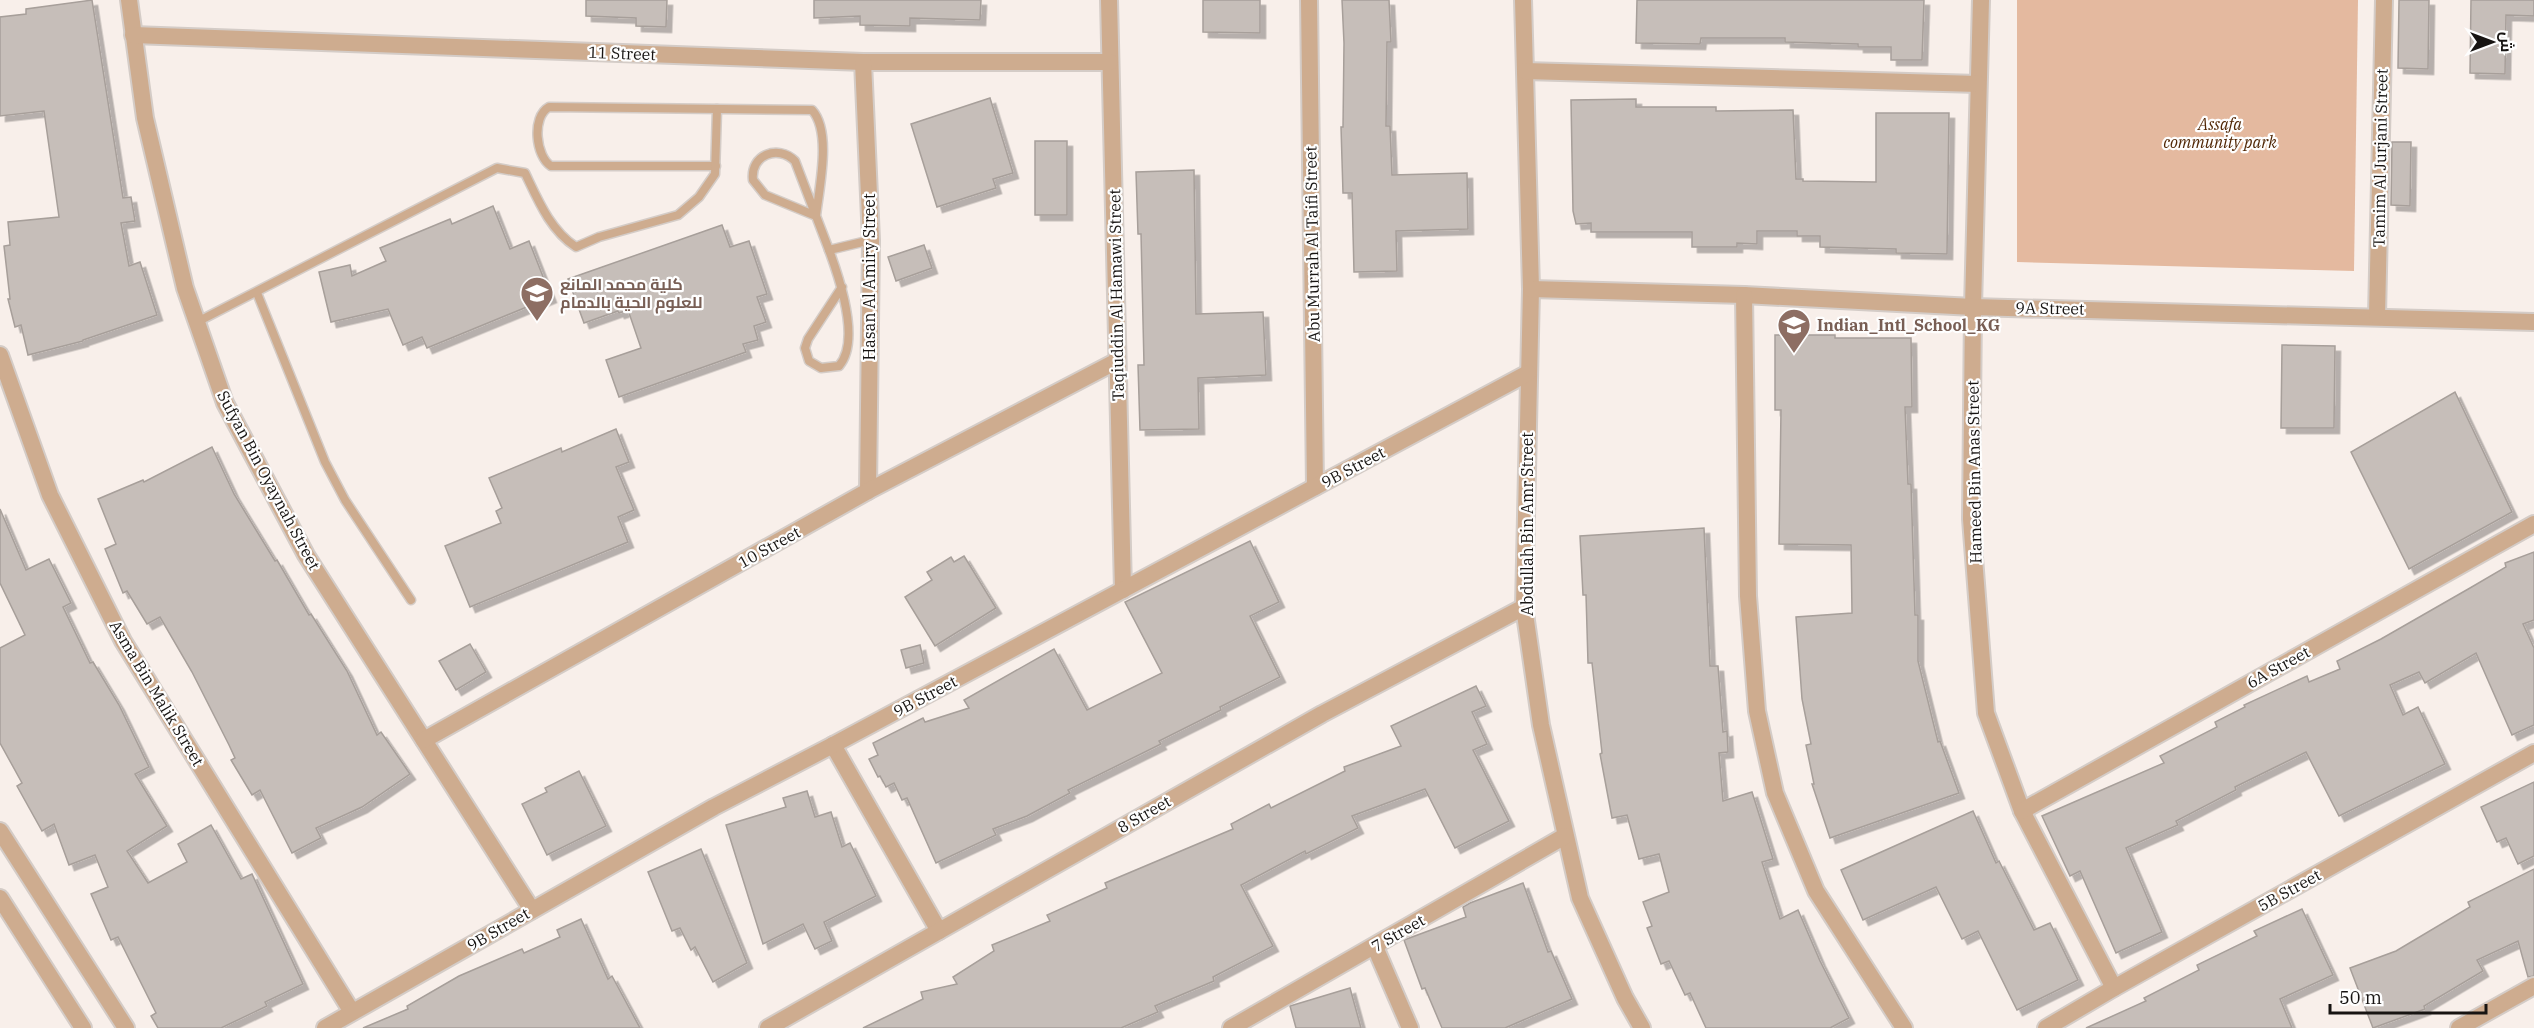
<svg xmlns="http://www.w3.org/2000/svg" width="2534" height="1028" font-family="'IBM Plex Serif',Cairo,serif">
<defs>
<filter id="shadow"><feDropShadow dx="5.5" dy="5.5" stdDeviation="0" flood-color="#0004"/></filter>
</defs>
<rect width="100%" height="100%" fill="#f8efea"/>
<path fill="#e4b99f" d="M 2017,0 L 2358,0 L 2354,271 L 2017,262 Z"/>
<g fill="#c6beb9" stroke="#a79f9a" stroke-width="1.5" filter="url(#shadow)">
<path d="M 92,0 L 123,198 L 131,197 L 135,221 L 121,223 L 129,266 L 140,262 L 157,315 L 83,340 L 83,341 L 28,355 L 21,325 L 15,327 L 8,299 L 10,299 L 4,246 L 10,245 L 8,222 L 59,217 L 44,111 L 0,116 L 0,17 L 26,14 L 26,9 Z"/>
<path d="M 586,0 L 667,0 L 666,27 L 636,26 L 636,18 L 586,16 Z"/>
<path d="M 814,0 L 981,0 L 980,20 L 910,18 L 910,26 L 860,25 L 860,16 L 814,18 Z"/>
<path d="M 1203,0 L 1260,0 L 1260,33 L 1203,32 Z"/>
<path d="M 1342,0 L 1389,0 L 1391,42 L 1387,42 L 1386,126 L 1390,126 L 1392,175 L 1467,173 L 1468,229 L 1396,231 L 1397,271 L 1354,272 L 1352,193 L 1343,193 L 1341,127 L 1343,127 L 1344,43 Z"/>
<path d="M 1637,0 L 1924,0 L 1922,60 L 1891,60 L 1891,47 L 1858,47 L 1858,44 L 1785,42 L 1785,38 L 1701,38 L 1700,44 L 1636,43 Z"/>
<path d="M 2399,0 L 2429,0 L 2428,69 L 2398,68 Z"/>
<path d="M 2471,0 L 2534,0 L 2534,16 L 2506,15 L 2505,74 L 2470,73 Z"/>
<path d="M 990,98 L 1013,173 L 993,179 L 996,188 L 937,207 L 911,124 Z"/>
<path d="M 1636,99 L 1636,107 L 1716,107 L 1716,111 L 1793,110 L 1796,179 L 1803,179 L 1803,181 L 1876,182 L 1876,113 L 1949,113 L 1947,254 L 1896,253 L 1896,249 L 1820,247 L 1820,236 L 1797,236 L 1797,231 L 1757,231 L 1757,244 L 1737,243 L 1737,247 L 1692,247 L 1692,232 L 1591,232 L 1591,223 L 1576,224 L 1573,211 L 1571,100 Z"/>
<rect x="1035" y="141" width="32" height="74"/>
<path d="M 2392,142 L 2411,142 L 2410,206 L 2391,205 Z"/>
<path d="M 1194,170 L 1196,314 L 1263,312 L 1266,375 L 1198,378 L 1199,429 L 1140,430 L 1138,365 L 1144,365 L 1141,234 L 1138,234 L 1136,172 Z"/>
<path d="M 493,206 L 510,249 L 529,241 L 551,297 L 427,348 L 422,337 L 403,345 L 388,309 L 331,322 L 319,272 L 350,265 L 352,276 L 386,261 L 380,248 L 450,219 L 452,224 Z"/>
<path d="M 722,225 L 730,247 L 749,241 L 767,294 L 757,297 L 766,322 L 754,326 L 758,340 L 743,344 L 746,352 L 619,397 L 606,360 L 641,348 L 628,310 L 619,313 L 618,311 L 584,323 L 568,279 Z"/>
<path d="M 924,245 L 932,268 L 896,281 L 888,257 Z"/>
<path d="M 1775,335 L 1835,335 L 1835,338 L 1911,338 L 1912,407 L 1905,407 L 1908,484 L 1911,484 L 1915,615 L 1918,615 L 1918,661 L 1938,742 L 1940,741 L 1959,793 L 1830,838 L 1812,784 L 1814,784 L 1806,745 L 1811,744 L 1802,699 L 1796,617 L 1852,613 L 1851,545 L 1779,544 L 1781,410 L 1775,410 Z"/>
<path d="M 2282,345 L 2335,346 L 2334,428 L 2281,428 Z"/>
<path d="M 2455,392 L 2512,512 L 2409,569 L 2351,452 Z"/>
<path d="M 616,429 L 629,462 L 616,467 L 634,510 L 618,517 L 628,542 L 470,607 L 445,546 L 501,523 L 496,511 L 502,508 L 489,478 L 561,448 L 562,452 Z"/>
<path d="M 212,447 L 234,494 L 275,561 L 277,560 L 309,615 L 311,614 L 347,671 L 377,735 L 381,732 L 410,774 L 362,807 L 316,828 L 321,838 L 292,853 L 260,790 L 252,795 L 231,760 L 235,758 L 229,745 L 192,672 L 160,617 L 147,624 L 127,591 L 123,593 L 105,549 L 116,544 L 98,499 L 143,480 L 144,482 Z"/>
<path d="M 0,509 L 26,570 L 49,559 L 71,603 L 63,607 L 90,663 L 93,662 L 119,705 L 149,767 L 135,774 L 167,826 L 127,851 L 148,883 L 187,862 L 178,844 L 211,825 L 241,879 L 252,874 L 303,984 L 265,1002 L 267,1006 L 221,1028 L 158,1028 L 151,1016 L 156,1013 L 118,937 L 111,940 L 91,894 L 108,887 L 95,855 L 69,865 L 54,824 L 42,831 L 17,786 L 22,783 L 0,743 L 0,648 L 25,635 L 0,583 Z"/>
<path d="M 1704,528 L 1710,666 L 1718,666 L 1723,732 L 1727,731 L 1728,752 L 1719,753 L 1723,801 L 1752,792 L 1773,859 L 1762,862 L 1780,919 L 1798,910 L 1820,961 L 1849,1018 L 1830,1028 L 1706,1028 L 1690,993 L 1685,995 L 1669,961 L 1661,964 L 1647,928 L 1652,926 L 1643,902 L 1669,892 L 1659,854 L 1639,859 L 1627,815 L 1612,818 L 1600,754 L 1602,753 L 1592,663 L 1588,663 L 1586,595 L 1583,595 L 1580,536 Z"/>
<path d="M 1250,541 L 1279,602 L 1250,616 L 1280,677 L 1220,707 L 1221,710 L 1159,741 L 1161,744 L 1068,790 L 1070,793 L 1027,816 L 993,829 L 996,835 L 936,863 L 907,798 L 902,800 L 894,783 L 886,787 L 880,776 L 878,777 L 869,759 L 878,755 L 873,743 L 923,718 L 925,722 L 969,708 L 964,700 L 1054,649 L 1087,710 L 1162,673 L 1125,602 Z"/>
<path d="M 2534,552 L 2534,620 L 2523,624 L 2534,648 L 2534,725 L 2512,735 L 2476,653 L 2425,683 L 2419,672 L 2390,685 L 2403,715 L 2418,707 L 2445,764 L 2339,816 L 2306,752 L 2235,787 L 2236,790 L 2176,821 L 2178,825 L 2126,848 L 2162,932 L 2116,953 L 2080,871 L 2070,876 L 2042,816 L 2164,763 L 2160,756 L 2217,727 L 2215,722 L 2245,707 L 2244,705 L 2307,676 L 2309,682 L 2340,669 L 2337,661 L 2381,639 L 2470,588 L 2506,567 L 2505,563 Z"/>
<path d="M 964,556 L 996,608 L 935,646 L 905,597 L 932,580 L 927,572 L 951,557 L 954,562 Z"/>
<path d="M 470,644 L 486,672 L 456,690 L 439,661 Z"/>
<path d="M 920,645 L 924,663 L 906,668 L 901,650 Z"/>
<path d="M 1476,686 L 1486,706 L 1472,712 L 1487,744 L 1473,750 L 1509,821 L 1455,848 L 1425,789 L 1352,816 L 1358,828 L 1306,854 L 1305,851 L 1241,885 L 1273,946 L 1213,977 L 1214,981 L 1155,1006 L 1158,1012 L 1121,1028 L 863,1028 L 923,999 L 921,992 L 957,984 L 953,977 L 994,951 L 992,945 L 1050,921 L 1047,915 L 1107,888 L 1105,883 L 1233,829 L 1231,824 L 1269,804 L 1271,808 L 1345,771 L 1344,767 L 1401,746 L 1391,726 Z"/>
<path d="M 579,771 L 606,826 L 547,855 L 522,804 L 547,792 L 545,788 Z"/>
<path d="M 2534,782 L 2534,856 L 2518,864 L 2506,838 L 2497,842 L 2481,807 Z"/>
<path d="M 807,791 L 815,817 L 831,812 L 842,847 L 850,843 L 876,896 L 824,922 L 832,941 L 815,949 L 803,924 L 763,944 L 726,825 L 786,807 L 783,798 Z"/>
<path d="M 1973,811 L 1996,863 L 1999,861 L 2034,930 L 2050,923 L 2078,980 L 2017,1010 L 1978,931 L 1962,939 L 1936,887 L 1863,920 L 1841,870 Z"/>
<path d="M 701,849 L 747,963 L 713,982 L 695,947 L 691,950 L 680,928 L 672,931 L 648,872 Z"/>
<path d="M 2534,869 L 2534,976 L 2528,977 L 2518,941 L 2477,960 L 2483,971 L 2424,1006 L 2425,1009 L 2373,1028 L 2350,968 L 2396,951 L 2470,907 L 2468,902 Z"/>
<path d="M 1523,883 L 1548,952 L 1551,951 L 1572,999 L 1505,1028 L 1442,1028 L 1425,988 L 1422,989 L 1404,940 L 1466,917 L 1463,907 L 1470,903 Z"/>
<path d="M 2302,909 L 2333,975 L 2280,999 L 2292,1028 L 2086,1028 L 2146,1001 L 2144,998 L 2199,970 L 2197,965 L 2257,936 L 2254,931 Z"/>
<path d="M 581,919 L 608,979 L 612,976 L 640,1028 L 363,1028 L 408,1009 L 407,1006 L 459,976 L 522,949 L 524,953 L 560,937 L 557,930 Z"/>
<path d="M 1350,988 L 1361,1028 L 1296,1028 L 1290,1006 Z"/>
</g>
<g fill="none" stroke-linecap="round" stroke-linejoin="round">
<defs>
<g id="service">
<path d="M 716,166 L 551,166 C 536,157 531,117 549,107 L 812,110 C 832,132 819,188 816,216 L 765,195 L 753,180 C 750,155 778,144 795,161 L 829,250 L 871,240"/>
<path d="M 829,250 C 839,277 861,341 839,366 L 821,368 L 809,361 L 805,348 L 808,339 L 842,287"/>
<path d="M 257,293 L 325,462 L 345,500 L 411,600"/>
<path d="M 197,322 L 497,168 L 525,173 C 538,200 550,230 576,247 L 599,237 L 678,215 L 699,197 L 715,174 L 717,109"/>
</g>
<g id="minor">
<path d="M 129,0 L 145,118 L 185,288 L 225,403 L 306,555 L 532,910"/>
<path d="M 1109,0 L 1123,590"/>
<path d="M 1309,0 L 1315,487"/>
<path d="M 1523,0 L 1531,289 L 1524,607 L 1541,725 L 1580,898 L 1625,998 L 1642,1028"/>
<path d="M 1981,0 L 1973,307 L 1971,519 L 1986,713 L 2022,811 L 2114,988"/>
<path d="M 133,35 L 863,62 L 1110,62"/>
<path d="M 863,62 L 871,240 L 868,491"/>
<path d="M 1525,71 L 1978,84"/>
<path d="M 1531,289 L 1744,295 L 1973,307 L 2534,322"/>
<path d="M 1744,295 L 1748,596 L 1757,711 L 1775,793 L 1816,891 L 1904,1028"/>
<path d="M 2377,316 L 2384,0"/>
<path d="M 0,355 L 50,495 L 123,641 L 352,1012"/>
<path d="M 424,740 L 868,491 L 1117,361"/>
<path d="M 833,745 L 939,931"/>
<path d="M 2022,811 L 2534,524"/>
<path d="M 0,831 L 126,1028"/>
<path d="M 0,898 L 83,1028"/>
<path d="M 1375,947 L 1410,1028"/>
<path d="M 325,1028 L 714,807 L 833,745 L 1528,373"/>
<path d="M 768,1028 L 1322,714 L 1524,607"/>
<path d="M 1231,1028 L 1565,836"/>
<path d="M 2046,1028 L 2114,988 L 2534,753"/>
<path d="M 2459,1028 L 2534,986"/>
</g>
</defs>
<use href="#service" stroke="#d4ccc7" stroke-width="11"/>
<use href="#minor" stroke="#d4ccc7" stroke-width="20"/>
<use href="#service" stroke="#ceac8f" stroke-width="8"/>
<use href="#minor" stroke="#ceac8f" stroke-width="16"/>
</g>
<defs>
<symbol id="university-pin" viewBox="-11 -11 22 30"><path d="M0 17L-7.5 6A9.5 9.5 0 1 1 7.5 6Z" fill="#8d6e63" stroke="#fefefe"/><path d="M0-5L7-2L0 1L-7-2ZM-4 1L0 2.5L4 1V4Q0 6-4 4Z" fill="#fff"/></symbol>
<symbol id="school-pin" viewBox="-11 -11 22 30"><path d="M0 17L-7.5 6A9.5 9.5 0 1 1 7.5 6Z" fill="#8d6e63" stroke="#fefefe"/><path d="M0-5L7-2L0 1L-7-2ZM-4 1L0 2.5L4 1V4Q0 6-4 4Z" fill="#fff"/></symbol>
</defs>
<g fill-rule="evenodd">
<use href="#university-pin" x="518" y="274" width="38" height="52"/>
<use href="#school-pin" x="1775" y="306" width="38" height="52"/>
</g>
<g text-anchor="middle" stroke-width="4.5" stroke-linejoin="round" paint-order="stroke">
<g font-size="16" fill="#171412" stroke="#fefefe">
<text transform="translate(622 53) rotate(2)" y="6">11 Street</text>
<text transform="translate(2380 158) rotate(-89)" y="6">Tamim Al Jurjani Street</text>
<text transform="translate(1312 244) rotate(-91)" y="6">Abu Murrah Al Taifi Street</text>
<text transform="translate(869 277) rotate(-90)" y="6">Hasan Al Amiry Street</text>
<text transform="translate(1116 295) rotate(-91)" y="6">Taqiuddin Al Hamawi Street</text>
<text transform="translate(2050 308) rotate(1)" y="6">9A Street</text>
<text transform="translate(1353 467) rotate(-28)" y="6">9B Street</text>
<text transform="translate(1974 472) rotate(-91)" y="6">Hameed Bin Anas Street</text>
<text transform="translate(269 480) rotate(62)" y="6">Sufyan Bin Oyaynah Street</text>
<text transform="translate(1527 524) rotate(-90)" y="6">Abdullah Bin Amr Street</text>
<text transform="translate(769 547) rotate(-29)" y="6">10 Street</text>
<text transform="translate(2278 667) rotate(-29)" y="6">6A Street</text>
<text transform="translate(157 693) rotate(59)" y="6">Asma Bin Malik Street</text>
<text transform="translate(925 696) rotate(-28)" y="6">9B Street</text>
<text transform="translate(1144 814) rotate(-30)" y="6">8 Street</text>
<text transform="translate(2289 890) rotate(-29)" y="6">5B Street</text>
<text transform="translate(498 929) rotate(-30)" y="6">9B Street</text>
<text transform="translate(1398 933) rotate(-30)" y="6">7 Street</text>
</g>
<g font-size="16" font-style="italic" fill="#502604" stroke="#fefefe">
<text x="2220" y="130">Assafa<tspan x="2220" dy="18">community park</tspan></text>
</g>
<g font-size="16" font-weight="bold" fill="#785e54" stroke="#fefefe" text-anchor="start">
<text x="560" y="290">كلية محمد المانع<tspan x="560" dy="18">للعلوم الحية بالدمام</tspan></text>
<text x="1817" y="331">Indian_Intl_School_KG</text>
</g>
</g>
<g transform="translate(2492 42) rotate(90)" stroke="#fefefe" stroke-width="4.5" paint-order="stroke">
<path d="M0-4.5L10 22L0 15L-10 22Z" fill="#171412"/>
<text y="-9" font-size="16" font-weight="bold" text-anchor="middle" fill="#171412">ش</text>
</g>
<path d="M2330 1004v9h156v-9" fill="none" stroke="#171412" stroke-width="3"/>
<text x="2339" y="1004" font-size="18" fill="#171412" stroke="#fefefe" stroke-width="4.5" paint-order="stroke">50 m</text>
</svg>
